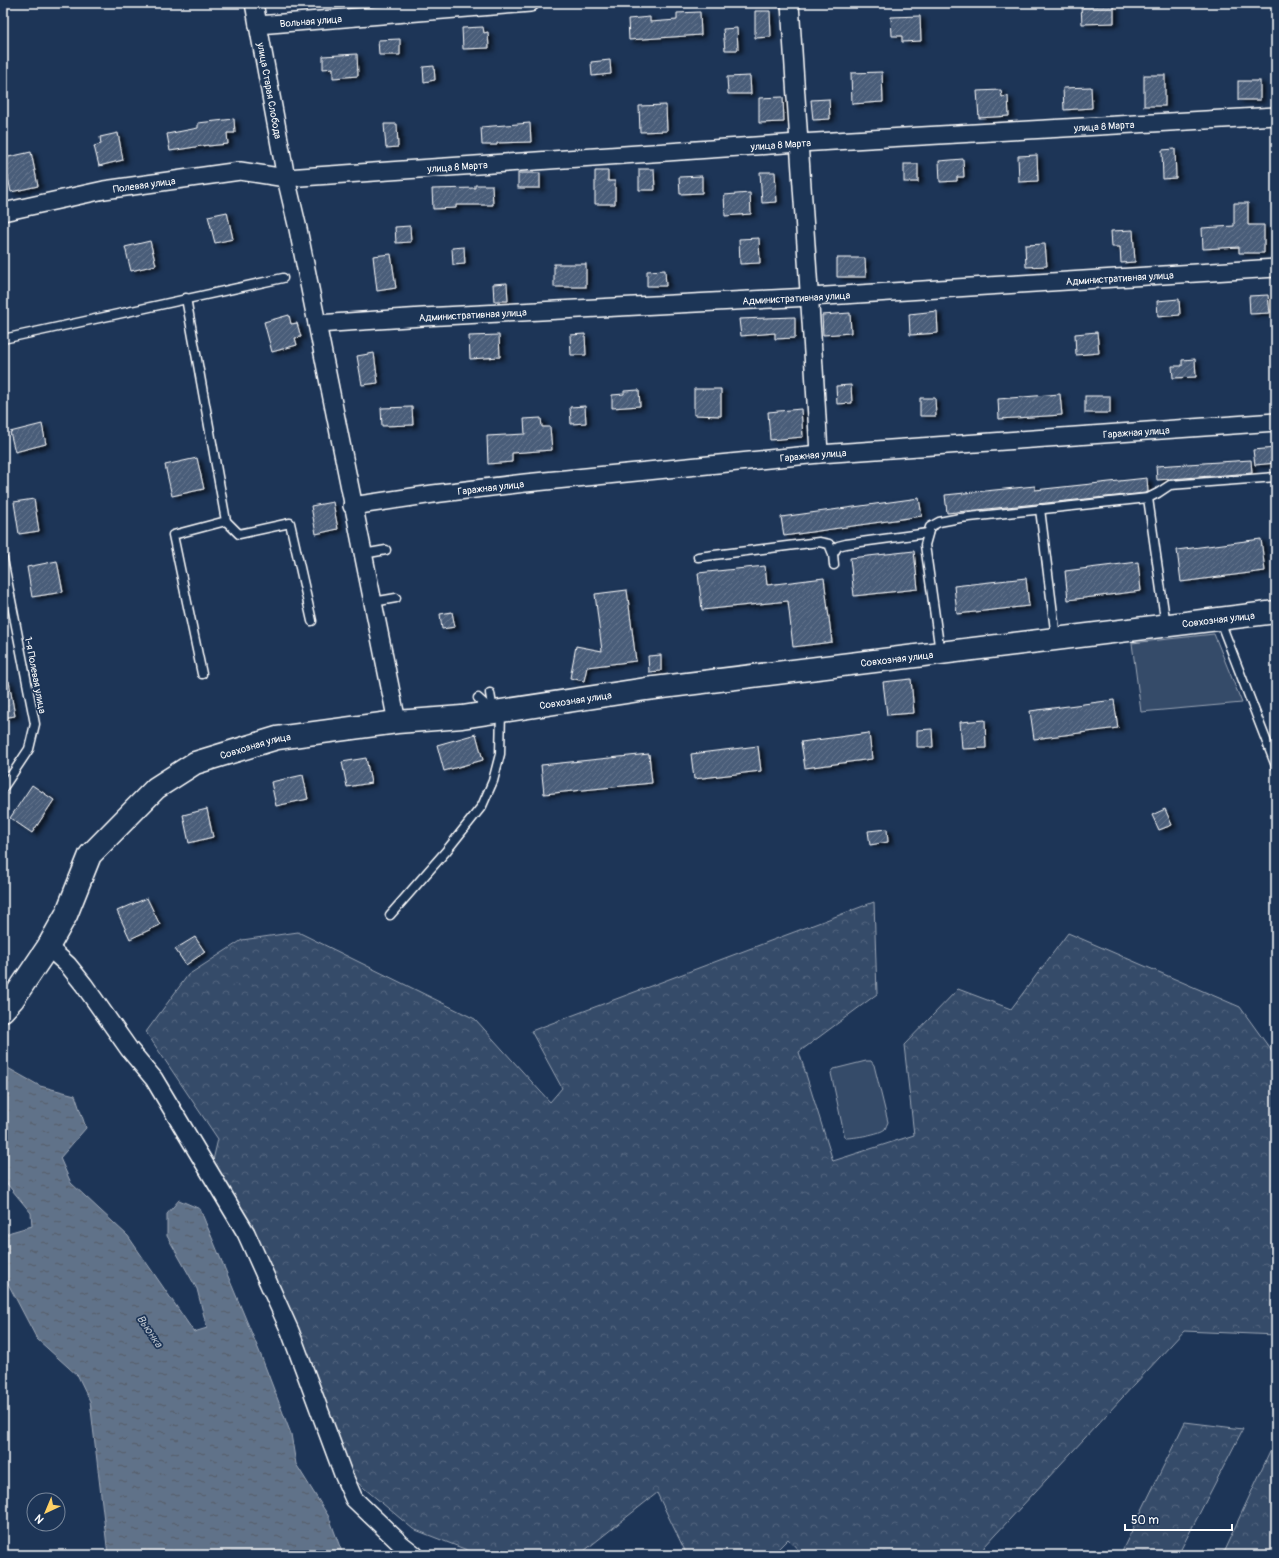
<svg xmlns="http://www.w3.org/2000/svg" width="1279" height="1558" font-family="Pangolin,sans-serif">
<defs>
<pattern id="forest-crowns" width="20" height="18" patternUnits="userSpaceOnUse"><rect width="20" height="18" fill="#364b69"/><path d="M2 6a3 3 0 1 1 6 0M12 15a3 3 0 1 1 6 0" fill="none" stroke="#546680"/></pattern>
<pattern id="water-ripples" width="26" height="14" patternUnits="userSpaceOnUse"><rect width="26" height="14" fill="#617289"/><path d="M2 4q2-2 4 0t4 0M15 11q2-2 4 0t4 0" fill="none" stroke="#555d67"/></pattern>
<pattern id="building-hatch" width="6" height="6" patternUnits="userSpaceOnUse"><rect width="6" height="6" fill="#4a5d79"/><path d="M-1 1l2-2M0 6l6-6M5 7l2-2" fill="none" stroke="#65758d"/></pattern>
<filter id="shadow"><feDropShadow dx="4.5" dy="2.5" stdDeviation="2" flood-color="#0009"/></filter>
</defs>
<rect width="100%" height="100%" fill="#1d3557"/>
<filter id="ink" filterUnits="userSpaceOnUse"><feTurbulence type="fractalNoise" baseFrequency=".025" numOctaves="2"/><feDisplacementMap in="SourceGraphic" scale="8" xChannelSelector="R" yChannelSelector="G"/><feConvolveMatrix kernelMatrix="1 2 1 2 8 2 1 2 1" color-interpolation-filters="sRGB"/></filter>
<g filter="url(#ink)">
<g fill="url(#forest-crowns)" stroke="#9aa5b4">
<path d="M 874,902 L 877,994 L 799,1052 L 833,1161 L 914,1135 L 904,1045 L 958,989 L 1011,1009 L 1068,933 L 1240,1007 L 1276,1057 L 1276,1335 L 1184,1331 L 984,1547 L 985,1555 L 803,1555 L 788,1539 L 772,1555 L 687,1555 L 657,1493 L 579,1555 L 480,1555 L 413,1529 L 346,1473 L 210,1173 L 218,1139 L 146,1032 L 188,975 L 242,940 L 298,932 L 475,1019 L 550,1102 L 562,1088 L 531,1031 Z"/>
<path d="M 1185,1422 L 1243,1429 L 1178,1555 L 1120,1555 Z"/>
<path d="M 1276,1439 L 1276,1555 L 1222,1555 Z"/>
</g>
<g fill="#364b69" stroke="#9aa5b4">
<path d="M 1214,634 L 1242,703 L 1141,712 L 1132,643 Z"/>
<path d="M 866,1061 L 871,1061 L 874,1065 L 888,1122 C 887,1124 886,1127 885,1129 C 880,1134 854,1138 846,1138 L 844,1134 L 831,1073 L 834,1069 Z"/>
</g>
<path fill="url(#water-ripples)" stroke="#a0aab8" d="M 6,1067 L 40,1086 L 75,1095 L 86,1128 L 60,1158 L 71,1183 L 128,1236 L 194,1332 L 207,1328 L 197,1289 L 167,1236 L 167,1214 L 179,1200 L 200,1209 L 260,1353 L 291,1434 L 296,1464 L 329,1517 L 343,1555 L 108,1555 L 90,1401 L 78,1376 L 37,1339 L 3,1274 L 3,1236 L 11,1232 L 32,1226 L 31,1213 L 3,1179 L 3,1068 Z"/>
<g fill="url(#building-hatch)" stroke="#fff" filter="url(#shadow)">
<path d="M 1114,5 L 1114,23 L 1082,24 L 1081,6 Z"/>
<path d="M 755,11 L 770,11 L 771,37 L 755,38 Z"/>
<path d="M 700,12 L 701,35 L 629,40 L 628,19 L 650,17 L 650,22 L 677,20 L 677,13 Z"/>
<path d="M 920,16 L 921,41 L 902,42 L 902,36 L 892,36 L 891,17 Z"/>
<path d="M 483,27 L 484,33 L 488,32 L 489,48 L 463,49 L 462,28 Z"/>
<path d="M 737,28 L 738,50 L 725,50 L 723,29 Z"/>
<path d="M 400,39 L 400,55 L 379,55 L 378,40 Z"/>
<path d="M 357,54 L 358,76 L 333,78 L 333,68 L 323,69 L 323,56 Z"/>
<path d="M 610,60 L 611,74 L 592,76 L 591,62 Z"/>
<path d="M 434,66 L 435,80 L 424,82 L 423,67 Z"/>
<path d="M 882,72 L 883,102 L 852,104 L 851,73 Z"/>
<rect x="1144" y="75" width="21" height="31"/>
<path d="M 750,76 L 751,94 L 728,94 L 727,77 Z"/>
<rect x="1238" y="81" width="22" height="19"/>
<path d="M 1091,87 L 1092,108 L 1064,110 L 1063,88 Z"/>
<path d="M 1001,90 L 1002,97 L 1008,96 L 1009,116 L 979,118 L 977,91 Z"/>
<path d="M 783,97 L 784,122 L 759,123 L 759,98 Z"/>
<path d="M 829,99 L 830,119 L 813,120 L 811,100 Z"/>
<path d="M 666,105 L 667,131 L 640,132 L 639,106 Z"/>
<path d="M 234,119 L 235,133 L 227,133 L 228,144 L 208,146 L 208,145 L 170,151 L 167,134 L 198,128 L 198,123 Z"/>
<path d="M 530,123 L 531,142 L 497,143 L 497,145 L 482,145 L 481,127 Z"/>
<path d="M 384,124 L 397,124 L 398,147 L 386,148 Z"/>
<path d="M 118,133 L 123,160 L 99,166 L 94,146 L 101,144 L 100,137 Z"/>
<path d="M 1175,149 L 1176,178 L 1163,179 L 1162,150 Z"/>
<path d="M 31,152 L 38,186 L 11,192 L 4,158 Z"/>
<path d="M 1037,155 L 1038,181 L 1019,182 L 1018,156 Z"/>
<path d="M 963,159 L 964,177 L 957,177 L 957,181 L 940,182 L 939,161 Z"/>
<rect x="904" y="164" width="14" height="18"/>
<path d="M 639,169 L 654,169 L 655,190 L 639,190 Z"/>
<path d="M 595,171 L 608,171 L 608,181 L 615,181 L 615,204 L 595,204 Z"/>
<path d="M 760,172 L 775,172 L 777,202 L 762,203 Z"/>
<rect x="518" y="173" width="22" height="15"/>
<path d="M 702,176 L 702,193 L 680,194 L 679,177 Z"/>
<path d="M 475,185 L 492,185 L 493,205 L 456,205 L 456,208 L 433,209 L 432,189 L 475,188 Z"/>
<path d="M 750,193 L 751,214 L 725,216 L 724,195 Z"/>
<path d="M 1234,203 L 1248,203 L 1248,225 L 1264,225 L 1264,253 L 1239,253 L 1239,247 L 1203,249 L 1202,228 L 1234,226 Z"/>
<path d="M 227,212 L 233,239 L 215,243 L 208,216 Z"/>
<path d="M 410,226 L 411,242 L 396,243 L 395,227 Z"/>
<path d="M 1133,230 L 1135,262 L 1121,263 L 1120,247 L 1112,247 L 1111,231 Z"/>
<path d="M 759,238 L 760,263 L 740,264 L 739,239 Z"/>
<path d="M 150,241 L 156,265 L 131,271 L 125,247 Z"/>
<path d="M 1045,244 L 1047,266 L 1026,267 L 1025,245 Z"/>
<path d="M 464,247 L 465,264 L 453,265 L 452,248 Z"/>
<path d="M 391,254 L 396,288 L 377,291 L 373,256 Z"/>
<path d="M 837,258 L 865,258 L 866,277 L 837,277 Z"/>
<rect x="554" y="264" width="32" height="23"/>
<path d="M 665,270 L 666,286 L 647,286 L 647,271 Z"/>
<path d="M 507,283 L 508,301 L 494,301 L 493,284 Z"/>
<path d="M 1268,295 L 1270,313 L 1250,314 L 1249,296 Z"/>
<path d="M 1179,299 L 1180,315 L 1158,317 L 1157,301 Z"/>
<path d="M 937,311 L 938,333 L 910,335 L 909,314 Z"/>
<path d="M 850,313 L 851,333 L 823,335 L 822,315 Z"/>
<path d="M 289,315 L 291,324 L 297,323 L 301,337 L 295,338 L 297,345 L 272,352 L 264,322 Z"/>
<path d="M 795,317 L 795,338 L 775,339 L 775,333 L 741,336 L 739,319 Z"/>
<path d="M 1097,332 L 1099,353 L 1076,355 L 1075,334 Z"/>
<path d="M 585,334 L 586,355 L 571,355 L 570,335 Z"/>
<path d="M 499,335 L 500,357 L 470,359 L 469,336 Z"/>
<path d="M 374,353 L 378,383 L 362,385 L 357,356 Z"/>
<path d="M 1195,359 L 1196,377 L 1173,378 L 1172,366 L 1182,366 L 1182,360 Z"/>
<path d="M 851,385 L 852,403 L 837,404 L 836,386 Z"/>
<path d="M 694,389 L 721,389 L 721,416 L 694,415 Z"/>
<path d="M 639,390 L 640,406 L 612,408 L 612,395 L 624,394 L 624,391 Z"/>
<path d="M 1060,394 L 1062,415 L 999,419 L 998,399 Z"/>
<rect x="1085" y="396" width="25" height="17"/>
<path d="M 920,398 L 935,398 L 936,416 L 920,416 Z"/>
<path d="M 585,406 L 586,423 L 571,424 L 570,407 Z"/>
<path d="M 412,407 L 413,425 L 382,426 L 381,408 Z"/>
<path d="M 801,409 L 803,437 L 770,440 L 768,412 Z"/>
<path d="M 541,418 L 542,427 L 550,427 L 552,450 L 512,453 L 512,462 L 488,464 L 487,436 L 525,434 L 524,419 Z"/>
<path d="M 42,424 L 46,444 L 15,452 L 10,432 Z"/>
<path d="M 1276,448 L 1276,463 L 1255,465 L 1253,450 Z"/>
<path d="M 197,458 L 204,489 L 172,496 L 165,465 Z"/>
<path d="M 1251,460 L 1252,473 L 1157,480 L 1156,466 Z"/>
<path d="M 1147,478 L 1148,492 L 1146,493 L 947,513 L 945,495 L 1035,486 L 1035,490 Z"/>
<path d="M 919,498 L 922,516 L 784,536 L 781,517 Z"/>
<path d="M 34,499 L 39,531 L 19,534 L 14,502 Z"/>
<path d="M 333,502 L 338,529 L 316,534 L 311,506 Z"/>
<path d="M 1261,539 L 1265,571 L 1181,582 L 1177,550 Z"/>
<path d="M 914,551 L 918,589 L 854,596 L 850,558 Z"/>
<path d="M 57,561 L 63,592 L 32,597 L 27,567 Z"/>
<path d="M 1138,562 L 1141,591 L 1068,600 L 1065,571 Z"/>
<path d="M 765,566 L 767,585 L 824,578 L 832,642 L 793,647 L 788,601 L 702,610 L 698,573 Z"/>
<path d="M 1026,578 L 1029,606 L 957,614 L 954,586 Z"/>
<path d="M 627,590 L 636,661 L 587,667 L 584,681 L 570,678 L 576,646 L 602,651 L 595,594 Z"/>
<path d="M 452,612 L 455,627 L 442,629 L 440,614 Z"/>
<path d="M 661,655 L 661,671 L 649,672 L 648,656 Z"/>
<path d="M 911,679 L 914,713 L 887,715 L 883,682 Z"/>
<path d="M 9,681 L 15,716 L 3,718 L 3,682 Z"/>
<path d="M 1114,700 L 1118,728 L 1034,739 L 1030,711 Z"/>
<path d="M 985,720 L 986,748 L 962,749 L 960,722 Z"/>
<path d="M 932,729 L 933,747 L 917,747 L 917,730 Z"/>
<path d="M 869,733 L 872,759 L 805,768 L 801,742 Z"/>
<path d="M 476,734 L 483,760 L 444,771 L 437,745 Z"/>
<path d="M 758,746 L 761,771 L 694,779 L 691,754 Z"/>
<path d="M 649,754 L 652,783 L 544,794 L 541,765 Z"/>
<path d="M 366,758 L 371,783 L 347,787 L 342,762 Z"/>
<path d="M 303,775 L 308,799 L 276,806 L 271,782 Z"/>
<path d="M 32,785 L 54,800 L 32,833 L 10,818 Z"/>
<path d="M 207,809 L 213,837 L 189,843 L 183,815 Z"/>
<path d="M 1165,809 L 1172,825 L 1159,830 L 1152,815 Z"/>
<path d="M 887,829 L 888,842 L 870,845 L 868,831 Z"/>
<path d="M 147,898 L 160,925 L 130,939 L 117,911 Z"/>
<path d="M 195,937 L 205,952 L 186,965 L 175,949 Z"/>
</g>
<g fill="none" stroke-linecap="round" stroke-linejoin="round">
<defs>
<g id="lane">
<path d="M 186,298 L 226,521 L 173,535 L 202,674"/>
<path d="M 3,339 L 283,278"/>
<path d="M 1148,498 L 1166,626"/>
<path d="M 1040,509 L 1056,638"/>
<path d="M 226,521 L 239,534 L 290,523 L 312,621"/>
<path d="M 363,554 L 386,550"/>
<path d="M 833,554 L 838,546 L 846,544 L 928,533"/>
<path d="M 698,557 L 819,542 L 829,544 L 833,554 L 834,565"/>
<path d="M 3,559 L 35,724 L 29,749 L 3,788"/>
<path d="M 373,602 L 396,598"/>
<path d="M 1220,621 L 1276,766"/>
<path d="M 940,652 L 925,545 L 930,527 L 939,522 L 960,518 L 1148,498 L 1158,493 L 1170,485 L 1276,477"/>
<path d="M 490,693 L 493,711"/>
<path d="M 478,698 L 490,709"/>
<path d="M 390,915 L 447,850 L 482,806 L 493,781 L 500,754 L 501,711"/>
</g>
<g id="street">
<path id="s1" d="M 254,3 L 286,178 L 298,229 L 397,722"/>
<path d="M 790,3 C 799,153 811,303 819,454"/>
<path id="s2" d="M 258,25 L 530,3"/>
<path id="s3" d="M 3,212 L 104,190 L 240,171 L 286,178 L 799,143 L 1276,116"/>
<path id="s4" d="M 317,324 L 423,317 L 810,297 L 1276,268"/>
<path id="s5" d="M 352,506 L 433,494 L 525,483 L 819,454 L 1276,422"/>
<path d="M 48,947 L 68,965 L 84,985 L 129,1049 L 154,1079 L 246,1233 L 290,1331 L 343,1474 L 354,1499 L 401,1544 L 415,1555"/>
</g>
<g id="secondary">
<path id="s6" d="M 3,1010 L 13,999 L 48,947 L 66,915 L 90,855 L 156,788 L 195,763 L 277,738 L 397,722 L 462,717 L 646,689 L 1276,612"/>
</g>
</defs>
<use href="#lane" stroke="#fff" stroke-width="11"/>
<use href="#street" stroke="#fff" stroke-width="20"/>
<use href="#secondary" stroke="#fff" stroke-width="25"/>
<use href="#lane" stroke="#1d3557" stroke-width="8"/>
<use href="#street" stroke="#1d3557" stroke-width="17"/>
<use href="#secondary" stroke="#1d3557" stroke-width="22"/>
</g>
</g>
<g text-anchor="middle" stroke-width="3.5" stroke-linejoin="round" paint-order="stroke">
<g font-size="10" fill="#fff" stroke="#1d3557">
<text dy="4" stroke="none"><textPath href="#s2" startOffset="53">Вольная улица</textPath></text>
<text dy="4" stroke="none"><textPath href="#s1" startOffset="89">улица Старая Слобода</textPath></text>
<text dy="4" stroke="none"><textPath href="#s3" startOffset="1107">улица 8 Марта</textPath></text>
<text dy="4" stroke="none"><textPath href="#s3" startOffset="783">улица 8 Марта</textPath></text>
<text dy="4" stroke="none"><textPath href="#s3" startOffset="459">улица 8 Марта</textPath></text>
<text dy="4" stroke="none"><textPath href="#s3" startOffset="144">Полевая улица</textPath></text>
<text dy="4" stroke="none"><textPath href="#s4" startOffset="804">Административная улица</textPath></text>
<text dy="4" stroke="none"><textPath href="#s4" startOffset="480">Административная улица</textPath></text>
<text dy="4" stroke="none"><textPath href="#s4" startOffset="156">Административная улица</textPath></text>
<text dy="4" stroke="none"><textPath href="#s5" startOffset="788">Гаражная улица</textPath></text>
<text dy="4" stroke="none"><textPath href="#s5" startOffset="464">Гаражная улица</textPath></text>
<text dy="4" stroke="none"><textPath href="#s5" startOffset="140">Гаражная улица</textPath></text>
<text dy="4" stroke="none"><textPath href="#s6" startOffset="1354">Совхозная улица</textPath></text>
<text dy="4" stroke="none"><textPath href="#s6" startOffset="1030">Совхозная улица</textPath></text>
<text transform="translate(36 675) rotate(79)" y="4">1-я Полевая улица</text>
<text dy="4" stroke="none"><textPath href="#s6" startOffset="706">Совхозная улица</textPath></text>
<text dy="4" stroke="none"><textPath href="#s6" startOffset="382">Совхозная улица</textPath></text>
</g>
<g font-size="11" font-style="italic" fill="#b8c0ca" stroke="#1d3557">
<text transform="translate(150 1331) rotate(56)" y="4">Вьюнка</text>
</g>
</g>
<rect width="1279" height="1558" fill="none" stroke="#1d3557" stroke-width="16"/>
<rect x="8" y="8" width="1263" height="1542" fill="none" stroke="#fff" stroke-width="1.5" filter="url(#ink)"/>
<g transform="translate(46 1512) rotate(224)"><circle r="19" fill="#1d3557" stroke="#77869a"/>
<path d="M0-3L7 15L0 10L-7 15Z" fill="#ffd166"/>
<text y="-6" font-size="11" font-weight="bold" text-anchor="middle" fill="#ffffff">N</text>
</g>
<path d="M1125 1524v6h107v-6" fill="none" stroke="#ffffff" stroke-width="2"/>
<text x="1131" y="1524" font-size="12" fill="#ffffff" stroke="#1d3557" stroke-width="3" paint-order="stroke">50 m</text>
</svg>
